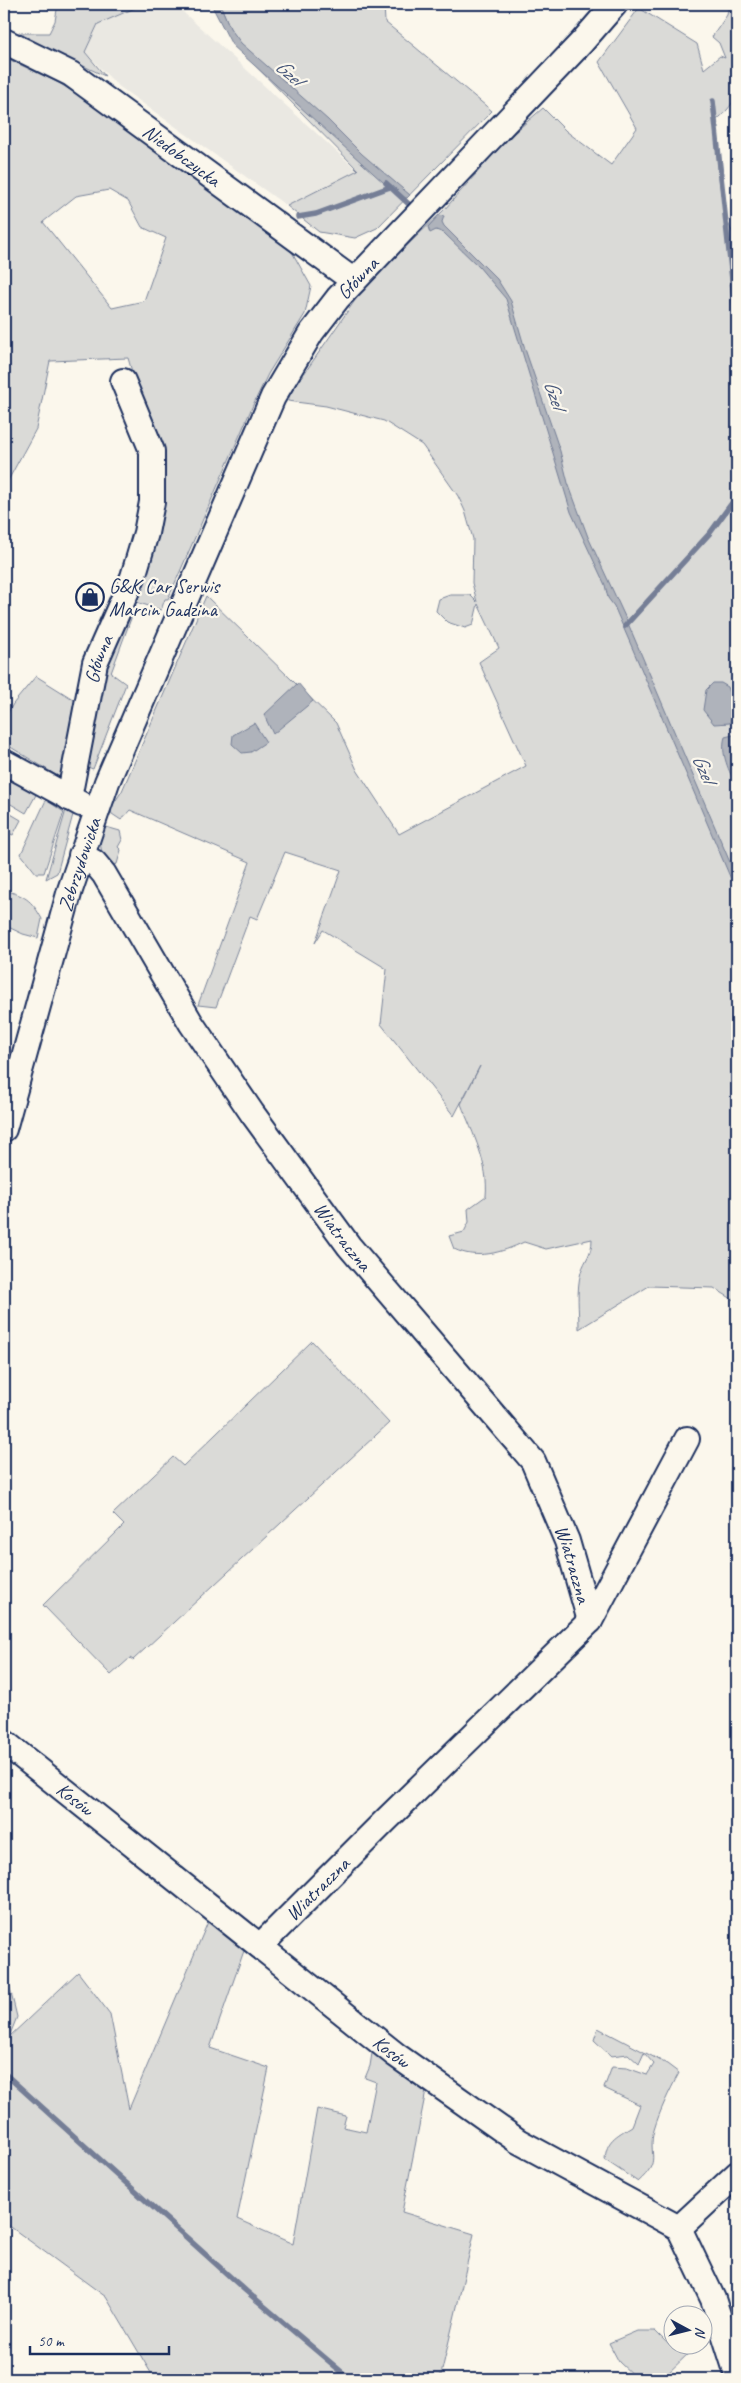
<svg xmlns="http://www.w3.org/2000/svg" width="741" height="2383" font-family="Caveat,sans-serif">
<rect width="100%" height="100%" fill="#fbf7ec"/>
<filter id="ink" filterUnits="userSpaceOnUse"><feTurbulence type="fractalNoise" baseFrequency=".02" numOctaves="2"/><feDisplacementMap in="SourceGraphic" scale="10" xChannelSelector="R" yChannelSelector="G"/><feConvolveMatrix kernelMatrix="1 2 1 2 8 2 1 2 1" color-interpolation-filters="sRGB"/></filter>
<g filter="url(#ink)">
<path fill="#eae8e2" d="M 107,4 L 190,4 L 183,12 L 358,171 L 287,206 L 117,85 L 85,52 Z"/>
<g fill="#dadad7" stroke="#7a849a" fill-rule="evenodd">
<path d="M 58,4 L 137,4 L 135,8 L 98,24 L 85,52 L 105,76 L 13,33 L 49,33 L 55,21 Z"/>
<path d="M 220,4 L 384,4 L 385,22 L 492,111 L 377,228 L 355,238 L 319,232 L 287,206 L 358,170 L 238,48 Z"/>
<path d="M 729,4 L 737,8 L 737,57 L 731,70 C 732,74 735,77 736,81 C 741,97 726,113 715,121 C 718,154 717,214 737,239 L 737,1302 L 714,1288 L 649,1286 L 579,1329 C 579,1311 576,1290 581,1272 C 585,1259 592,1255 592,1239 L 546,1249 L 524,1242 C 501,1253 477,1260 454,1249 L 449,1236 L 464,1232 L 469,1222 L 468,1209 L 486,1196 C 489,1164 473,1134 461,1104 L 480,1066 L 454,1116 L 381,1024 L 387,969 L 323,930 L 315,943 L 341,870 L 285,852 L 257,919 L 250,916 L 216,1007 L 198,1005 L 250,862 L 130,810 L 121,820 L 112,814 L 110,809 L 122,791 L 206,596 L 336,723 L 357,770 L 399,834 L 526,766 L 479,662 L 499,648 L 478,604 L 473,625 L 465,628 L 447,622 L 436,611 L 439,599 L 450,595 L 470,595 L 477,602 L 472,583 L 473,539 L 465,511 L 458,496 L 422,445 L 384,421 L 326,406 L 288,401 L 290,394 L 365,286 L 444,210 L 507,139 L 543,108 L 566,131 L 611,165 L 637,128 L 599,62 L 639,8 L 697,44 L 704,69 L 720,56 L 725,58 L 719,43 L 712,37 L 727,15 Z"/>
<path d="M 4,57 L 59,83 L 136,132 L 208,184 L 292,252 L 311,286 L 305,314 L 268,374 L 253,405 L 168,599 L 165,599 L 161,610 L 130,600 L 152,440 L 128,358 L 50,361 L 36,429 L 4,488 ZM 109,190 L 128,201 L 142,227 L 166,238 L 144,301 L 112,308 L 43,222 L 76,196 Z"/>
<path d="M 127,603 L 136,605 L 111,673 L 126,684 L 93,769 L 85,766 L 100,662 Z"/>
<path d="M 36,676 L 84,706 L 69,783 L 4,743 L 4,720 L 13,704 Z"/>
<path d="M 4,775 L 37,793 L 26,813 L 4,800 Z"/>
<path d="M 46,800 L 64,812 L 44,873 L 36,873 L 21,854 Z"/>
<path d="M 4,810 L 21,820 L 13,835 L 4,831 Z"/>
<path d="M 66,810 L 74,811 L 57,873 L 46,879 Z"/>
<path d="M 106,827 L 120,831 L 122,840 L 118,847 L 121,850 L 117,864 L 109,866 C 101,853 96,840 106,827 Z"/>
<path d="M 4,890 C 25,896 31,899 42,919 L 38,938 L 23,934 L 4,925 Z"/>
<path d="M 312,1341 L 389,1423 L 133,1660 L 130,1658 L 111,1675 L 43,1605 L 124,1525 L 113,1514 L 173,1457 L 183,1466 Z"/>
<path d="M 210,1917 L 246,1945 L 210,2048 L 269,2068 L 237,2219 L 293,2244 L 317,2109 L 346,2116 L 343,2127 L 366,2132 L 376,2082 L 365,2078 L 370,2066 L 373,2047 L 426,2091 L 402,2212 L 474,2234 L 440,2379 L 150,2379 L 151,2373 L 106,2297 L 4,2222 L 4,1963 L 17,2017 L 9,2037 L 78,1972 L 110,2014 L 129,2109 Z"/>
<path d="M 598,2028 L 667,2064 L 679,2073 C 669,2092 660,2110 654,2130 C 647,2156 663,2160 638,2182 L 605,2160 C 606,2140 616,2136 632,2126 L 640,2105 L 604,2088 L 612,2067 L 627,2068 L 647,2075 L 654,2064 L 644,2053 L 639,2064 L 628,2054 L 611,2056 L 594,2040 Z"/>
<path d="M 637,2331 L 655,2331 L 668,2344 L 691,2351 L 664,2377 L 637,2379 L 619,2362 L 609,2343 Z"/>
</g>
<g fill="#afb3bb" stroke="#747e96">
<path d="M 211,4 L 220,4 L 230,28 L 241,43 L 328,120 L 362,154 L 410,195 L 407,198 L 403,198 L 384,183 L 232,45 Z"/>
<path d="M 439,215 L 444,216 L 442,222 L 444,226 L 497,279 L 511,301 L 525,349 L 560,451 L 568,483 L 588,537 L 627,621 L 732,867 L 737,882 L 737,893 L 631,645 L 614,606 L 608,598 L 605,585 L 571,512 L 506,299 L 479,267 L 444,233 L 436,230 L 430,233 L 428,227 Z"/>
<path d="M 298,683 L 313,701 L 273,734 L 264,715 Z"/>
<path d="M 713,683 L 721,683 L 728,687 C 733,700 734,710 730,723 L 714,724 L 703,710 L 706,690 Z"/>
<path d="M 254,723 L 266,742 L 251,752 L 242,753 L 232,744 L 233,735 Z"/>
<path d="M 737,734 L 737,786 C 729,772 720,753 725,737 Z"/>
</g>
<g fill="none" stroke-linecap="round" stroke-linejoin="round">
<g stroke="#747e96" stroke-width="5.5">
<path d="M 713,101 L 737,327"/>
<path d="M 386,183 L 414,209"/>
<path d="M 298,217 L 316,214 L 390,187"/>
<path d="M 625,626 L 710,533 L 737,496"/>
<path d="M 4,2073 L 246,2291 L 350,2379"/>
</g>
<defs>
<g id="minor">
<path id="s1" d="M 4,41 L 71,74 L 354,281"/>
<path d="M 4,762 L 81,804"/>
<path id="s2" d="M 69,798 L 95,663 L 133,577 L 146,533 L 152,502 L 152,451 L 123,381"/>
<path id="s3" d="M 81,855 L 94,862 L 104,874 L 191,1023 L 252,1113 L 349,1246 L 533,1461 L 567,1541 L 590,1621"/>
<path id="s4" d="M 4,1129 L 70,890 L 107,782 L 273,397 L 311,333 L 338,298 L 582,42 L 615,4"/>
<path id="s5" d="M 4,1742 L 396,2055 L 518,2141 L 679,2228 L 713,2299 L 737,2374"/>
<path id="s6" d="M 260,1946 L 386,1820 L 590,1621 L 687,1439"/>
<path d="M 679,2228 L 737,2174"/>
</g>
</defs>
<use href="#minor" stroke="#1b2f5e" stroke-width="28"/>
<use href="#minor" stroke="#fbf7ec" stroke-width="24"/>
</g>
</g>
<defs>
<symbol id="shop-ring" viewBox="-11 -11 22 22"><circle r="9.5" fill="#fbf7ec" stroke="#1b2f5e" stroke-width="1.5"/><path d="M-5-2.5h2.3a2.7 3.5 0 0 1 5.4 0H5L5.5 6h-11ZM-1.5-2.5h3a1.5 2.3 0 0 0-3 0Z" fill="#1b2f5e"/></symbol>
</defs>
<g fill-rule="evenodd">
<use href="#shop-ring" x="74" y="581" width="32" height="32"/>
</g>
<g text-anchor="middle" stroke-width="4.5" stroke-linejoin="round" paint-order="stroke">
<g font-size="20" fill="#1b2f5e" stroke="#fbf7ec">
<text dy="7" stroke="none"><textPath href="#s1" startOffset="212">Niedobczycka</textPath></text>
<text dy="7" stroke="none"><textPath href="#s4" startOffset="928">Główna</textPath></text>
<text dy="7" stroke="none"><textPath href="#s2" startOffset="142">Główna</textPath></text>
<text dy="7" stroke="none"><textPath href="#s4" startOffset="275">Zebrzydowicka</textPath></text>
<text dy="7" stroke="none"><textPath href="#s3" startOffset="465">Wiatraczna</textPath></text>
<text dy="7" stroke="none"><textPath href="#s3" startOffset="870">Wiatraczna</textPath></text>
<text dy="7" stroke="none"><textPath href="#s5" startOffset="91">Kosów</textPath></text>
<text dy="7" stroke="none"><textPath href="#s6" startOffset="81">Wiatraczna</textPath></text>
<text dy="7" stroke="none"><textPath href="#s5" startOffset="496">Kosów</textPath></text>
</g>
<g font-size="20" fill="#1b2f5e" stroke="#fbf7ec" text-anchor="start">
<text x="109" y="593">G&amp;K Car Serwis<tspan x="109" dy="23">Marcin Gadzina</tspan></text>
</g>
<g font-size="21" font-style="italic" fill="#47577a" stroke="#fbf7ec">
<text transform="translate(289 72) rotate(43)" y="7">Gzel</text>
<text transform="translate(555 394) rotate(73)" y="7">Gzel</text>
<text transform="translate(704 768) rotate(67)" y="7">Gzel</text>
</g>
</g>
<rect width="741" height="2383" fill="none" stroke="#fbf7ec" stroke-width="20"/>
<rect x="10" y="10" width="721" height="2363" fill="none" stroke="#1b2f5e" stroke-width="2" filter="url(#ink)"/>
<g transform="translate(688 2330) rotate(97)"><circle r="24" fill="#fbf7ec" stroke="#a1a7b3"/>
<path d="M0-4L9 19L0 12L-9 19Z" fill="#1b2f5e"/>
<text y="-8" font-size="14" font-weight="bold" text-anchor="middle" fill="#1b2f5e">N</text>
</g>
<path d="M30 2346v8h139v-8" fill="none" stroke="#1b2f5e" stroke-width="2.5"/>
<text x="38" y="2346" font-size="15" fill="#1b2f5e" stroke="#fbf7ec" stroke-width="4" paint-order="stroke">50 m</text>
</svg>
